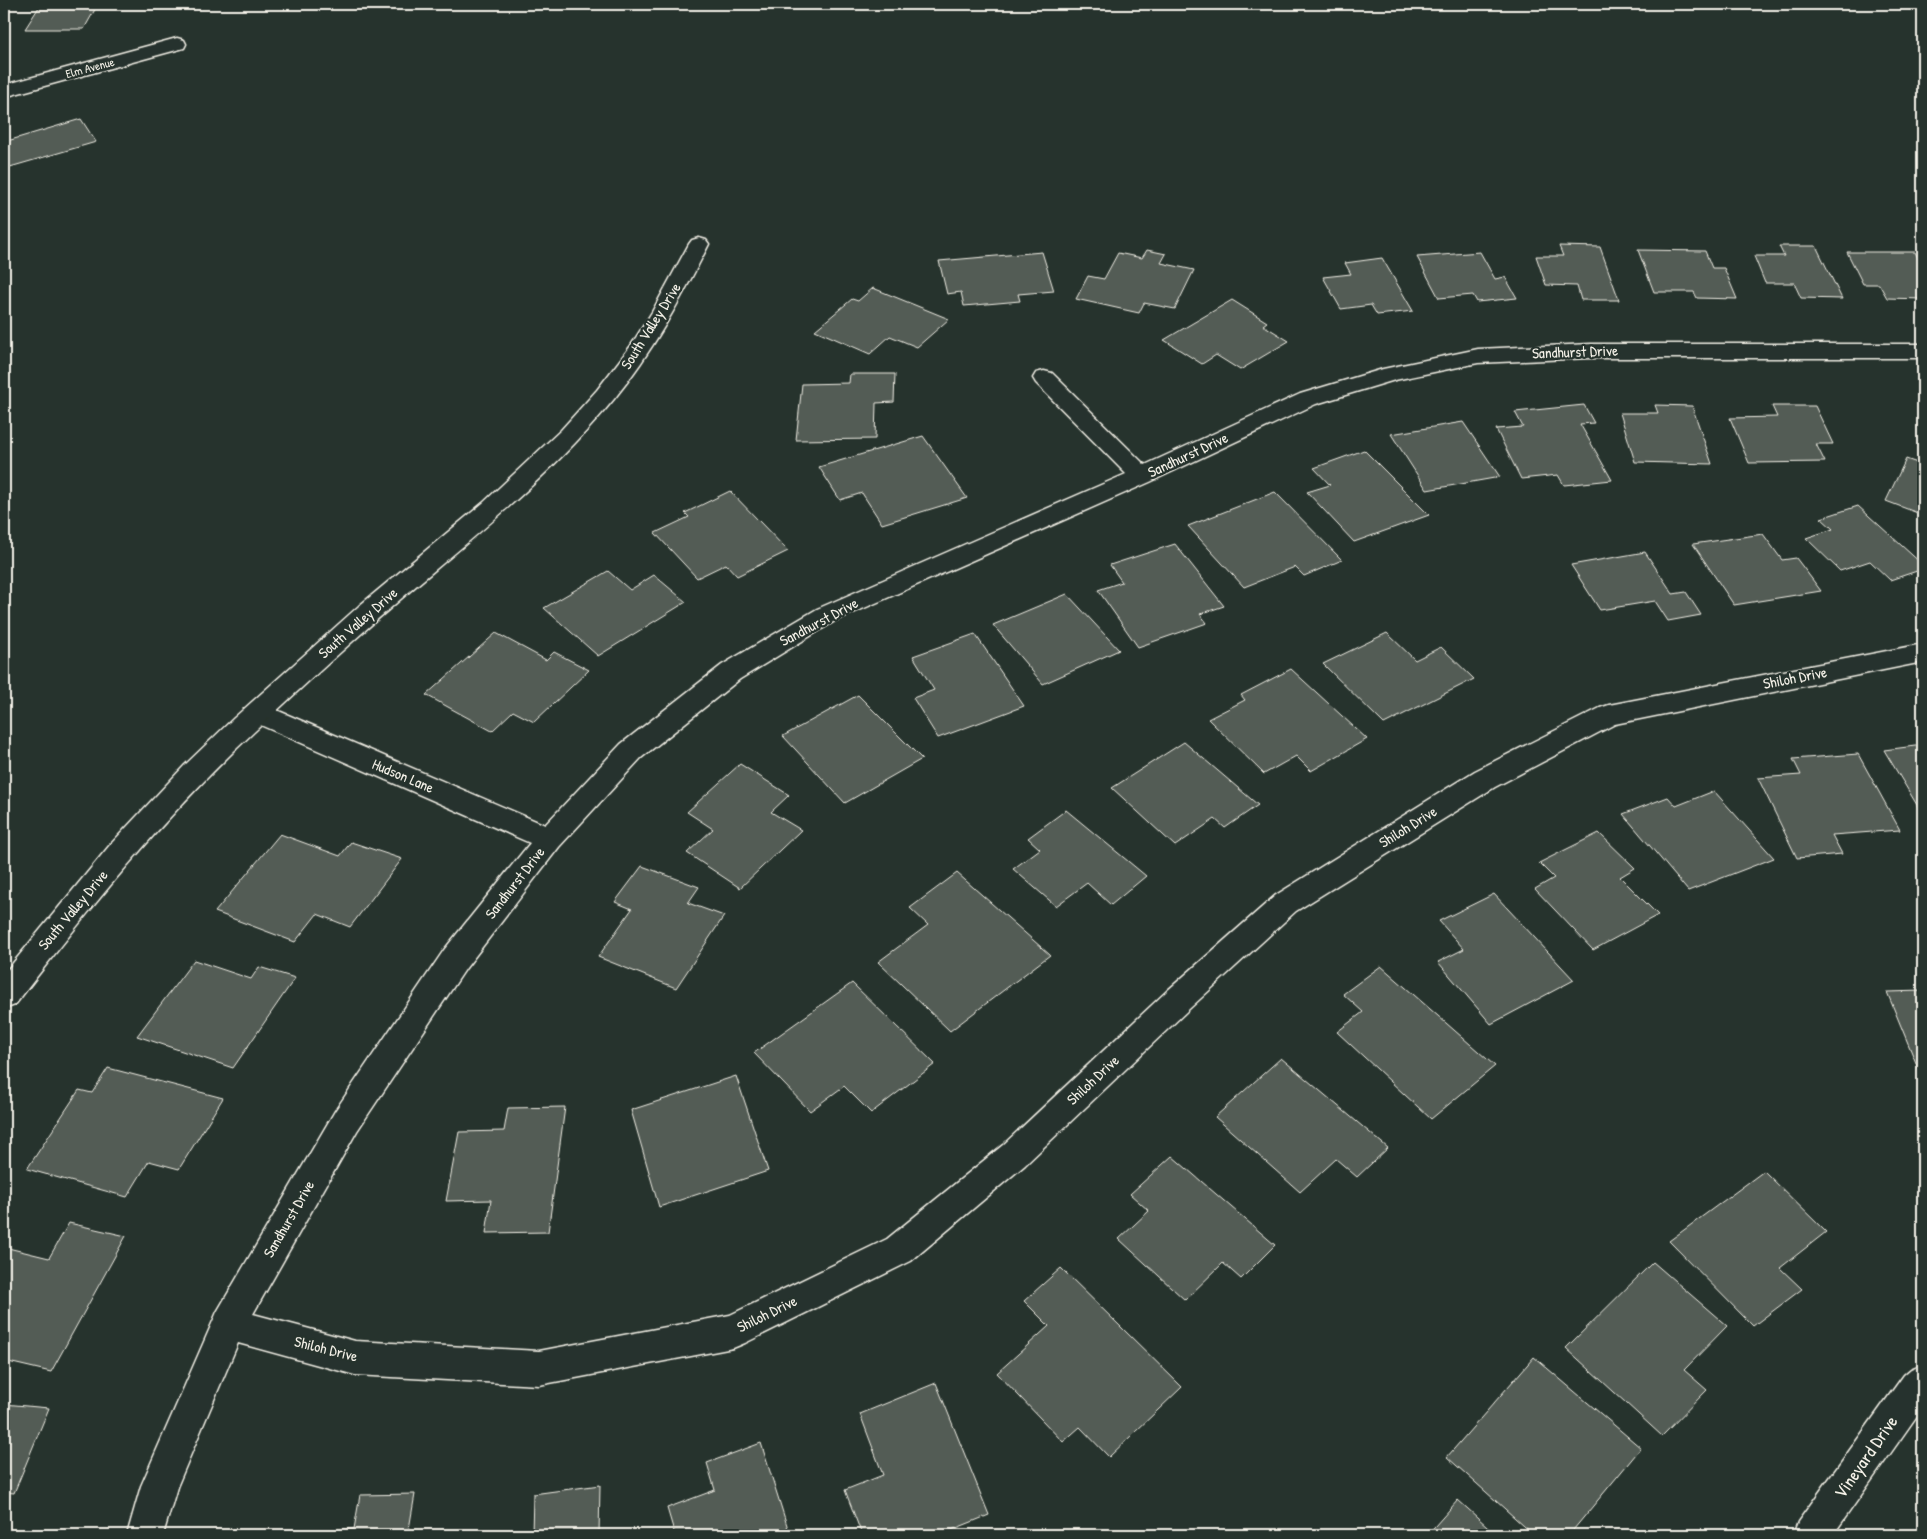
<svg xmlns="http://www.w3.org/2000/svg" width="1927" height="1539" font-family="'Patrick Hand',sans-serif">
<rect width="100%" height="100%" fill="#26332d"/>
<filter id="ink" filterUnits="userSpaceOnUse"><feTurbulence type="fractalNoise" baseFrequency=".02" numOctaves="2"/><feDisplacementMap in="SourceGraphic" scale="10" xChannelSelector="R" yChannelSelector="G"/><feConvolveMatrix kernelMatrix="1 2 1 2 8 2 1 2 1" color-interpolation-filters="sRGB"/></filter>
<g filter="url(#ink)">
<g fill="#525c55" stroke="#f4f1e8">
<path d="M 70,4 L 98,4 L 84,29 L 25,29 L 39,7 L 68,6 Z"/>
<path d="M 81,119 L 96,142 L 10,167 L 4,156 L 4,142 Z"/>
<path d="M 1559,246 L 1600,247 L 1619,300 L 1581,300 L 1577,286 L 1546,285 L 1536,256 L 1563,256 Z"/>
<path d="M 1779,246 L 1816,246 L 1842,299 L 1801,298 L 1794,283 L 1765,283 L 1754,256 L 1784,256 Z"/>
<path d="M 1147,250 L 1166,254 L 1161,263 L 1194,270 L 1175,309 L 1144,303 L 1139,313 L 1076,299 L 1088,276 L 1104,279 L 1118,253 L 1142,258 Z"/>
<path d="M 1638,250 L 1705,251 L 1712,268 L 1724,268 L 1737,299 L 1697,298 L 1694,292 L 1654,292 Z"/>
<path d="M 1042,252 L 1054,291 L 1018,294 L 1020,301 L 964,306 L 961,292 L 947,294 L 939,261 Z"/>
<path d="M 1480,252 L 1495,279 L 1505,277 L 1517,298 L 1477,302 L 1473,295 L 1439,298 L 1417,257 Z"/>
<path d="M 1847,252 L 1915,252 L 1923,268 L 1923,299 L 1887,298 L 1879,284 L 1863,284 Z"/>
<path d="M 1382,258 L 1413,311 L 1377,315 L 1371,305 L 1341,309 L 1323,277 L 1351,274 L 1345,263 Z"/>
<path d="M 873,288 L 949,319 L 917,347 L 890,336 L 870,354 L 815,330 L 852,299 L 858,301 Z"/>
<path d="M 1232,300 L 1267,322 L 1263,325 L 1289,341 L 1240,370 L 1216,355 L 1202,364 L 1164,340 Z"/>
<path d="M 850,374 L 895,374 L 894,402 L 876,403 L 875,439 L 796,440 L 802,384 L 849,383 Z"/>
<path d="M 1917,399 L 1923,400 L 1923,439 Z"/>
<path d="M 1584,405 L 1594,423 L 1580,424 L 1612,480 L 1564,485 L 1558,475 L 1521,479 L 1496,429 L 1523,427 L 1515,412 Z"/>
<path d="M 1655,405 L 1692,406 L 1712,464 L 1635,462 L 1620,413 L 1658,413 Z"/>
<path d="M 1772,406 L 1815,406 L 1833,444 L 1816,444 L 1825,462 L 1749,463 L 1730,418 L 1777,417 Z"/>
<path d="M 1463,422 L 1500,477 L 1427,490 L 1391,434 Z"/>
<path d="M 923,436 L 967,498 L 882,524 L 862,493 L 840,500 L 819,467 Z"/>
<path d="M 1364,450 L 1429,515 L 1354,542 L 1307,492 L 1330,485 L 1314,468 Z"/>
<path d="M 1906,459 L 1923,465 L 1923,515 L 1886,501 Z"/>
<path d="M 730,491 L 788,551 L 737,576 L 726,564 L 697,578 L 655,533 L 689,517 L 685,513 Z"/>
<path d="M 1275,492 L 1342,560 L 1304,576 L 1295,567 L 1244,587 L 1188,526 Z"/>
<path d="M 1858,506 L 1923,565 L 1923,569 L 1890,580 L 1870,561 L 1840,571 L 1806,538 L 1833,529 L 1821,518 Z"/>
<path d="M 1763,534 L 1782,560 L 1796,558 L 1821,591 L 1734,605 L 1693,544 Z"/>
<path d="M 1175,544 L 1224,606 L 1200,614 L 1207,623 L 1138,647 L 1098,590 L 1122,582 L 1110,565 Z"/>
<path d="M 1645,552 L 1673,594 L 1686,592 L 1701,615 L 1668,621 L 1655,601 L 1600,610 L 1571,565 Z"/>
<path d="M 608,571 L 630,590 L 654,575 L 686,602 L 598,656 L 544,608 Z"/>
<path d="M 1067,594 L 1119,650 L 1043,684 L 993,625 Z"/>
<path d="M 496,633 L 546,660 L 554,652 L 589,670 L 534,722 L 513,711 L 492,731 L 426,695 Z"/>
<path d="M 1387,633 L 1415,660 L 1441,647 L 1474,679 L 1384,724 L 1323,664 Z"/>
<path d="M 975,634 L 1024,706 L 938,738 L 913,698 L 934,690 L 913,656 Z"/>
<path d="M 1291,669 L 1367,739 L 1311,771 L 1296,756 L 1264,774 L 1208,719 L 1245,700 L 1241,695 Z"/>
<path d="M 858,695 L 922,759 L 845,803 L 783,736 Z"/>
<path d="M 1184,742 L 1258,805 L 1225,828 L 1215,819 L 1175,846 L 1112,788 Z"/>
<path d="M 1923,745 L 1923,815 L 1884,750 Z"/>
<path d="M 1858,754 L 1900,830 L 1832,835 L 1842,854 L 1797,858 L 1758,778 L 1801,775 L 1793,759 Z"/>
<path d="M 740,764 L 789,795 L 771,812 L 801,830 L 740,888 L 687,853 L 713,829 L 687,812 Z"/>
<path d="M 1714,791 L 1774,858 L 1688,891 L 1623,814 L 1668,797 L 1676,806 Z"/>
<path d="M 1066,810 L 1146,876 L 1111,905 L 1087,883 L 1056,906 L 1013,869 L 1040,849 L 1028,838 Z"/>
<path d="M 1599,833 L 1635,868 L 1620,877 L 1658,915 L 1593,950 L 1535,889 L 1554,878 L 1539,863 Z"/>
<path d="M 280,834 L 340,856 L 351,842 L 402,859 L 350,927 L 317,914 L 295,942 L 215,912 Z"/>
<path d="M 642,866 L 699,887 L 688,903 L 724,916 L 676,988 L 598,957 L 632,909 L 615,902 Z"/>
<path d="M 957,873 L 1050,955 L 950,1031 L 878,962 L 928,925 L 910,908 Z"/>
<path d="M 1494,894 L 1574,980 L 1491,1024 L 1438,962 L 1464,949 L 1439,921 Z"/>
<path d="M 194,960 L 251,979 L 259,967 L 295,978 L 233,1068 L 137,1036 Z"/>
<path d="M 1381,966 L 1495,1066 L 1431,1119 L 1337,1032 L 1363,1012 L 1343,994 Z"/>
<path d="M 852,983 L 935,1064 L 871,1113 L 844,1086 L 810,1111 L 754,1053 Z"/>
<path d="M 1923,991 L 1923,1080 L 1887,992 Z"/>
<path d="M 1281,1058 L 1388,1148 L 1357,1177 L 1336,1159 L 1300,1192 L 1215,1117 Z"/>
<path d="M 108,1068 L 223,1098 L 179,1169 L 149,1161 L 127,1197 L 27,1169 L 79,1090 L 92,1093 Z"/>
<path d="M 736,1076 L 768,1171 L 659,1207 L 631,1110 Z"/>
<path d="M 565,1107 L 548,1232 L 486,1233 L 491,1200 L 446,1201 L 459,1132 L 504,1131 L 508,1108 Z"/>
<path d="M 1172,1156 L 1275,1245 L 1241,1279 L 1223,1263 L 1185,1300 L 1119,1239 L 1149,1211 L 1130,1194 Z"/>
<path d="M 1764,1171 L 1826,1232 L 1780,1268 L 1802,1289 L 1753,1326 L 1669,1241 Z"/>
<path d="M 69,1223 L 126,1236 L 51,1372 L 4,1361 L 4,1247 L 49,1258 Z"/>
<path d="M 1653,1262 L 1727,1326 L 1684,1370 L 1707,1390 L 1662,1436 L 1566,1348 Z"/>
<path d="M 1061,1268 L 1182,1387 L 1109,1457 L 1080,1427 L 1063,1442 L 997,1373 L 1049,1326 L 1024,1301 Z"/>
<path d="M 1534,1357 L 1641,1448 L 1569,1535 L 1534,1535 L 1447,1457 Z"/>
<path d="M 936,1383 L 989,1515 L 939,1535 L 862,1535 L 845,1490 L 883,1475 L 860,1414 Z"/>
<path d="M 4,1404 L 49,1408 L 14,1493 L 4,1492 Z"/>
<path d="M 761,1443 L 790,1535 L 675,1535 L 667,1508 L 715,1490 L 707,1463 Z"/>
<path d="M 600,1485 L 599,1535 L 532,1535 L 533,1494 Z"/>
<path d="M 415,1494 L 408,1535 L 298,1535 L 299,1530 L 354,1529 L 360,1495 Z"/>
<path d="M 1458,1500 L 1497,1535 L 1427,1535 Z"/>
</g>
<g fill="none" stroke-linecap="round" stroke-linejoin="round">
<defs>
<g id="minor">
<path d="M 177,38 L 184,40 L 186,44 L 184,48 L 4,97 L 4,85 Z"/>
<path d="M 1591,344 L 1923,344 L 1923,358 L 1591,358 L 1478,363 L 1395,380 L 1316,404 L 1150,482 L 835,621 L 740,679 L 641,758 L 559,847 L 466,968 L 357,1131 L 253,1314 L 355,1341 L 539,1351 L 730,1315 L 887,1239 L 1003,1145 L 1167,991 L 1276,895 L 1475,771 L 1600,708 L 1609,705 L 1923,644 L 1923,662 L 1615,724 L 1495,787 L 1296,911 L 1189,1009 L 1025,1165 L 911,1261 L 745,1343 L 733,1348 L 539,1385 L 355,1375 L 238,1343 L 177,1487 L 163,1535 L 127,1535 L 141,1486 L 217,1312 L 335,1111 L 444,950 L 530,843 L 249,720 L 245,713 L 249,706 L 258,703 L 267,706 L 545,825 L 621,744 L 722,665 L 817,609 L 1126,474 L 1036,383 L 1033,378 L 1036,373 L 1044,371 L 1052,373 L 1145,465 L 1300,394 L 1383,369 L 1478,349 Z"/>
<path d="M 1923,1364 L 1923,1407 L 1833,1535 L 1793,1535 L 1798,1522 L 1904,1375 L 1911,1369 Z"/>
</g>
<path id="tertiary" d="M 699,238 L 706,240 L 709,244 C 681,299 653,351 614,399 C 557,469 486,527 417,585 C 362,632 308,681 255,731 C 166,814 89,909 15,1005 L 4,1009 L 4,974 L 110,845 L 185,765 L 234,718 L 359,606 L 483,503 L 561,430 L 597,390 L 630,347 L 652,312 L 689,244 L 692,240 Z"/>
</defs>
<use href="#minor" stroke="#f4f1e8" stroke-width="3"/>
<use href="#tertiary" stroke="#f4f1e8" stroke-width="3"/>
<use href="#minor" fill="#26332d" fill-rule="evenodd"/>
<use href="#tertiary" fill="#26332d" fill-rule="evenodd"/>
</g>
</g>
<g text-anchor="middle" stroke-width="4.5" stroke-linejoin="round" paint-order="stroke">
<g font-size="12" fill="#f4f1e8" stroke="#26332d">
<text transform="translate(90 68) rotate(-15)" y="4">Elm Avenue</text>
</g>
<g font-size="15" fill="#f4f1e8" stroke="#26332d">
<text transform="translate(651 326) rotate(-58)" y="5">South Valley Drive</text>
<text transform="translate(1575 352) rotate(-2)" y="5">Sandhurst Drive</text>
<text transform="translate(1188 455) rotate(-25)" y="5">Sandhurst Drive</text>
<text transform="translate(819 622) rotate(-28)" y="5">Sandhurst Drive</text>
<text transform="translate(358 623) rotate(-41)" y="5">South Valley Drive</text>
<text transform="translate(1795 678) rotate(-11)" y="5">Shiloh Drive</text>
<text transform="translate(403 776) rotate(23)" y="5">Hudson Lane</text>
<text transform="translate(1408 827) rotate(-32)" y="5">Shiloh Drive</text>
<text transform="translate(515 883) rotate(-52)" y="5">Sandhurst Drive</text>
<text transform="translate(73 910) rotate(-50)" y="5">South Valley Drive</text>
<text transform="translate(1093 1080) rotate(-43)" y="5">Shiloh Drive</text>
<text transform="translate(289 1219) rotate(-60)" y="5">Sandhurst Drive</text>
<text transform="translate(767 1314) rotate(-26)" y="5">Shiloh Drive</text>
<text transform="translate(326 1349) rotate(14)" y="5">Shiloh Drive</text>
</g>
<g font-size="18" fill="#f4f1e8" stroke="#26332d">
<text transform="translate(1866 1457) rotate(-55)" y="6">Vineyard Drive</text>
</g>
</g>
<rect width="1927" height="1539" fill="none" stroke="#26332d" stroke-width="20"/>
<rect x="10" y="10" width="1907" height="1519" fill="none" stroke="#f4f1e8" stroke-width="2" filter="url(#ink)"/>
</svg>
